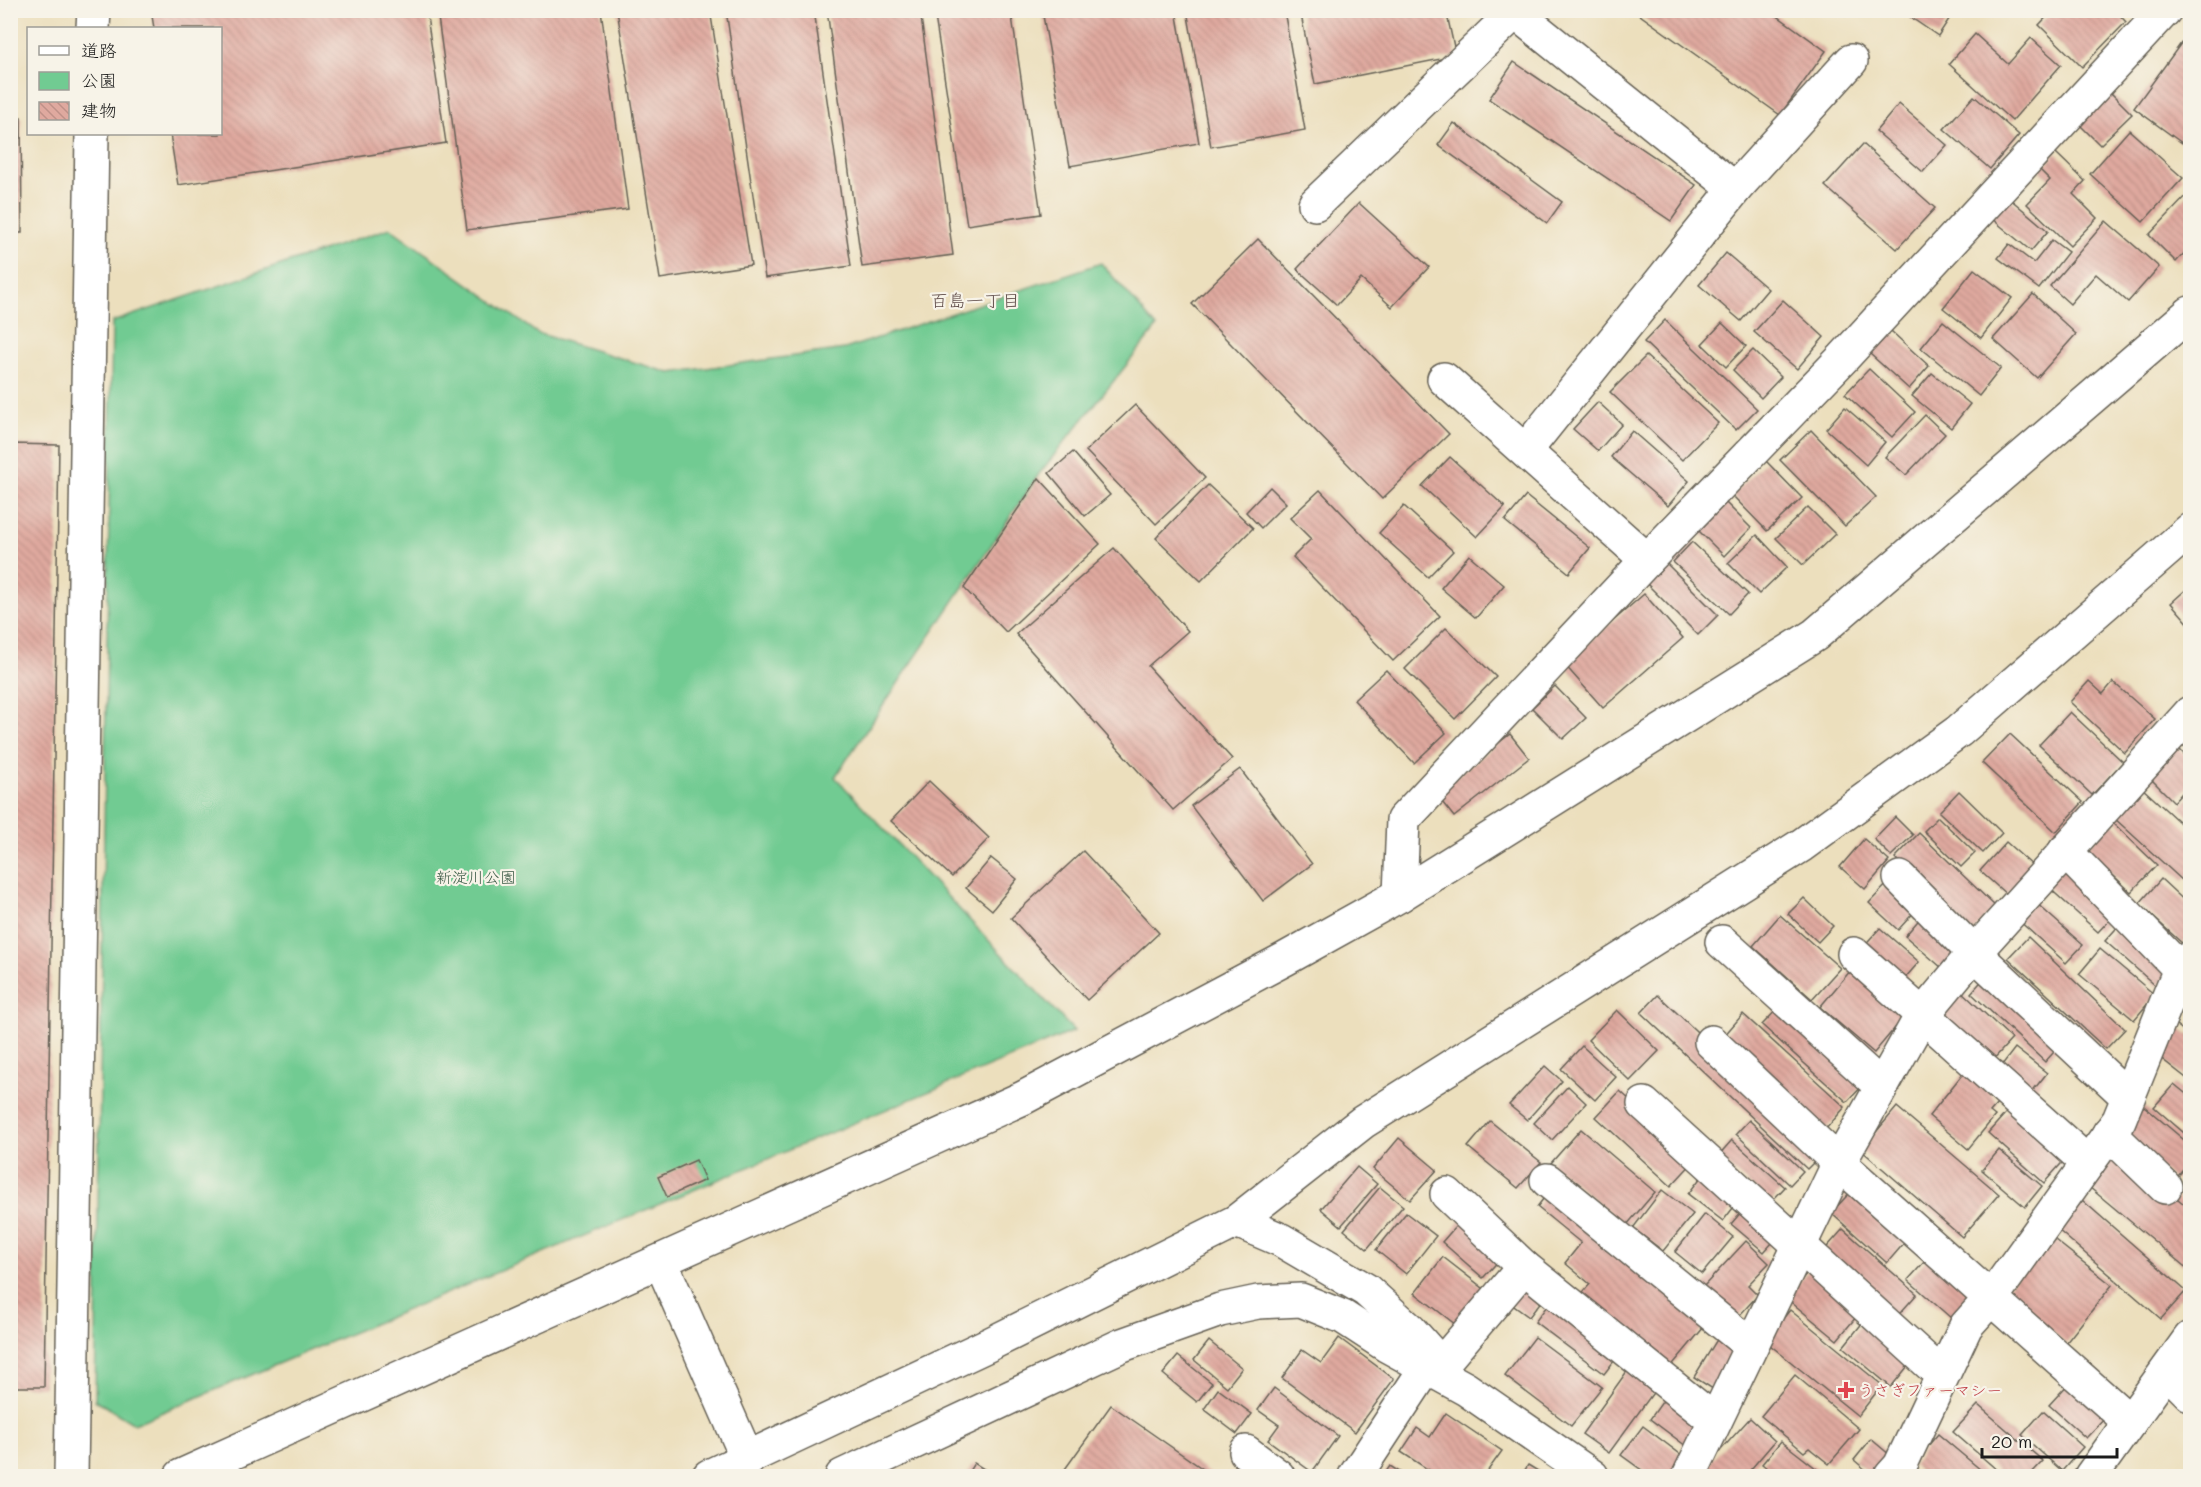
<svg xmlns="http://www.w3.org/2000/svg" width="2201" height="1487" font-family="Mali,'Klee One',sans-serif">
<defs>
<pattern id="building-back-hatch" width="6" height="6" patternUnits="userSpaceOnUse" patternTransform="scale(1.5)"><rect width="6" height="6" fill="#dfa99f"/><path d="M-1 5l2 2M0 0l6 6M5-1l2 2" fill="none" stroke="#bf9188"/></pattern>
</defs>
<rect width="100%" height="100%" fill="#f7f3e8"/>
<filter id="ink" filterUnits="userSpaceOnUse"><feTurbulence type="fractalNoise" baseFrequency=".0167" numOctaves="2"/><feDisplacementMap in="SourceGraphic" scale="12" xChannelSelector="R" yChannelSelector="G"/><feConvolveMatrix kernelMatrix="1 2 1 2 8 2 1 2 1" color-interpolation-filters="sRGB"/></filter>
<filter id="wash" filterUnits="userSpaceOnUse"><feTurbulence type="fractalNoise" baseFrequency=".008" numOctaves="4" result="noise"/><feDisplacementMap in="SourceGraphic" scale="24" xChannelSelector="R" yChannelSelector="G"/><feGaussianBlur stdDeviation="1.35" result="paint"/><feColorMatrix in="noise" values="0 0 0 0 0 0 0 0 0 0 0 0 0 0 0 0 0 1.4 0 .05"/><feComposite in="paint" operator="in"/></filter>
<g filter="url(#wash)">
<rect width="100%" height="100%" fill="#ecdfbd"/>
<path fill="#71cb92" stroke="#467457" stroke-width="1.5" d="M 390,228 L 537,333 L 670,373 L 845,349 L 1101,263 L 1157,327 L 1039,474 L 835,777 L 1074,1031 L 134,1424 L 95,1400 L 112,322 Z"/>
<g id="blocks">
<g fill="url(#building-back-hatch)">
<path d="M 151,10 L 426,10 L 446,143 L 178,185 L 170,134 L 220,134 L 220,28 L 154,28 Z"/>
<path d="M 437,10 L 601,10 L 628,209 L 467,230 Z"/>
<path d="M 617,10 L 710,10 L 751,265 L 660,279 Z"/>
<path d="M 726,10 L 814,10 L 851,266 L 765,278 Z"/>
<path d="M 827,10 L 920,10 L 953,255 L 862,267 Z"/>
<path d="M 934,10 L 1011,10 L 1041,214 L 967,225 Z"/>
<path d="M 1042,10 L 1176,10 L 1199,143 L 1070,166 Z"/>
<path d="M 1187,10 L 1284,10 L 1305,130 L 1211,147 Z"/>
<path d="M 1300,10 L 1446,10 L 1456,56 L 1315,84 Z"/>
<path d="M 1633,10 L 1769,10 L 1826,51 L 1780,115 Z"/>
<path d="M 1900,10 L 1955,10 L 1938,36 Z"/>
<path d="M 2053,10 L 2115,10 L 2126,22 L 2082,67 L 2039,25 Z"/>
<path d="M 1975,34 L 2008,64 L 2031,38 L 2061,65 L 2012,121 L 1949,64 Z"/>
<path d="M 2187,35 L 2190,37 L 2190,131 L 2182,143 L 2134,108 Z"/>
<path d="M 1514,62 L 1696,185 L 1671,221 L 1489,99 Z"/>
<path d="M 2109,91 L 2132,114 L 2100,145 L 2077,122 Z"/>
<path d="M 1974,96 L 2019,135 L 1990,169 L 1944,129 Z"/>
<path d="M 1899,104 L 1947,145 L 1923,172 L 1876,131 Z"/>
<path d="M 10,117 L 21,117 L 22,233 L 10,233 Z"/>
<path d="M 1454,123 L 1562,202 L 1547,223 L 1438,145 Z"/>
<path d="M 2129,130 L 2183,178 L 2143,222 L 2090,174 Z"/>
<path d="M 1863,144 L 1935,208 L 1897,249 L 1825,186 Z"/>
<path d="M 2056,153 L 2085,181 L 2073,194 L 2097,218 L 2070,246 L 2027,204 L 2050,180 L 2040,170 Z"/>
<path d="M 2190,192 L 2190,247 L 2176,262 L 2149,235 Z"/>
<path d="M 2009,198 L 2048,231 L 2031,251 L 1991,218 Z"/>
<path d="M 1359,203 L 1429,267 L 1392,307 L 1361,279 L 1337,305 L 1297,269 Z"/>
<path d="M 2106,221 L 2159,267 L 2128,302 L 2096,274 L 2070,304 L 2050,286 Z"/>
<path d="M 1258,239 L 1449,434 L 1382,499 L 1192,304 Z"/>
<path d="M 2052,240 L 2068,252 L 2039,289 L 1998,258 L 2009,244 L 2034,263 Z"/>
<path d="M 1726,253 L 1768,289 L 1741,321 L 1699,285 Z"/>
<path d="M 1974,269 L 2012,298 L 1981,338 L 1943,308 Z"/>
<path d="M 2033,294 L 2076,334 L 2037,378 L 1993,339 Z"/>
<path d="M 1783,300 L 1824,337 L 1797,369 L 1754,332 Z"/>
<path d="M 1665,320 L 1757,409 L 1736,430 L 1644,342 Z"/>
<path d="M 1943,321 L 2001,368 L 1979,396 L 1921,348 Z"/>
<path d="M 1722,323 L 1746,346 L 1726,367 L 1702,344 Z"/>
<path d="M 1891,331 L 1929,366 L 1909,389 L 1870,354 Z"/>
<path d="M 1753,350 L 1781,377 L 1761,398 L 1733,370 Z"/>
<path d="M 1646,356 L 1718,423 L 1682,460 L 1610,392 Z"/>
<path d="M 1869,369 L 1915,412 L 1892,437 L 1845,394 Z"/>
<path d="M 1932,373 L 1970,404 L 1951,428 L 1912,396 Z"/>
<path d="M 1598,402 L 1622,424 L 1598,451 L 1573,429 Z"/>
<path d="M 1135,405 L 1205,478 L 1156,524 L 1086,451 Z"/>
<path d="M 1845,407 L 1885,442 L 1866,465 L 1826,429 Z"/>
<path d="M 1925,415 L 1945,434 L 1906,475 L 1885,457 Z"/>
<path d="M 1811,430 L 1876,497 L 1845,526 L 1780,460 Z"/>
<path d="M 1632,431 L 1689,481 L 1668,506 L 1611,457 Z"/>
<path d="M 10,444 L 59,445 L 44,1387 L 10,1387 Z"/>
<path d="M 1073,452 L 1110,495 L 1085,516 L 1049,473 Z"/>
<path d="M 1450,457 L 1505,507 L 1477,537 L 1422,486 Z"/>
<path d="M 1766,461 L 1802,498 L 1767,531 L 1732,495 Z"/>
<path d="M 1039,478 L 1100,544 L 1006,632 L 964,588 Z"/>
<path d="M 1208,485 L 1253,528 L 1201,581 L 1156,538 Z"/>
<path d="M 1270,487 L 1286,503 L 1261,528 L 1246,512 Z"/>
<path d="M 1320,490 L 1440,616 L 1393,661 L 1293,557 L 1311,539 L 1290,518 Z"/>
<path d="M 1526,496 L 1590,548 L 1569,573 L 1505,521 Z"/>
<path d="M 1726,503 L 1751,528 L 1724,556 L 1699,531 Z"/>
<path d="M 1404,506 L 1453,551 L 1428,577 L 1379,533 Z"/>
<path d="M 1808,507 L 1835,534 L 1803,565 L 1776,538 Z"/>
<path d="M 1757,535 L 1787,567 L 1759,594 L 1728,563 Z"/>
<path d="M 1692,542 L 1748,594 L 1729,614 L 1673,562 Z"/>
<path d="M 1114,548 L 1188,631 L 1148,666 L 1232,759 L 1173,810 L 1016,634 Z"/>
<path d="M 1469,555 L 1504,585 L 1476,618 L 1441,588 Z"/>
<path d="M 1666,563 L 1718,615 L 1698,635 L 1646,583 Z"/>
<path d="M 2190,586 L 2190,625 L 2171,603 Z"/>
<path d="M 1644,594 L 1683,638 L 1603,708 L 1564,664 Z"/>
<path d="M 1446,628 L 1496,677 L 1455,719 L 1405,669 Z"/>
<path d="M 1386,670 L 1446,733 L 1414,763 L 1354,700 Z"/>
<path d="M 2089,681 L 2103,694 L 2113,682 L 2155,719 L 2125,753 L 2070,702 Z"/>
<path d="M 1555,686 L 1586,718 L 1563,739 L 1532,708 Z"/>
<path d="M 2070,712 L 2123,762 L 2092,795 L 2039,745 Z"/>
<path d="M 1510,734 L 1529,758 L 1454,817 L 1435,793 Z"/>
<path d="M 2010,734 L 2083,802 L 2056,832 L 1982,763 Z"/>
<path d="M 2176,746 L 2190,760 L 2190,784 L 2174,802 L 2147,775 Z"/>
<path d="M 1240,769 L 1312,864 L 1263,901 L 1191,806 Z"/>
<path d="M 929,781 L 989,838 L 952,877 L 891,821 Z"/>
<path d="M 2141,787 L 2190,832 L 2190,874 L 2183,881 L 2113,817 Z"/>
<path d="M 1959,791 L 2002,833 L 1983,853 L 1939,812 Z"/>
<path d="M 2190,796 L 2190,817 L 2181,808 Z"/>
<path d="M 1895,817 L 1913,835 L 1891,856 L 1874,839 Z"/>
<path d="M 1938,817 L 1975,853 L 1961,867 L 1924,831 Z"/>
<path d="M 2112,822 L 2157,865 L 2131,892 L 2085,849 Z"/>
<path d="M 1919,833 L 1996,907 L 1972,932 L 1895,858 Z"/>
<path d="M 1864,839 L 1889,861 L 1865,889 L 1840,867 Z"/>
<path d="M 2006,842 L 2033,866 L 2007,895 L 1980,871 Z"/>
<path d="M 1083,851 L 1159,933 L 1087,1000 L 1011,918 Z"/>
<path d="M 991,858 L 1017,879 L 992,910 L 966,888 Z"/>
<path d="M 2065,865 L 2117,912 L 2098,932 L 2046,885 Z"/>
<path d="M 2161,879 L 2190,906 L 2190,935 L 2183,944 L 2139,904 Z"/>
<path d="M 1889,882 L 1917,909 L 1898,930 L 1869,903 Z"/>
<path d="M 1804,898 L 1833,926 L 1818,942 L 1788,914 Z"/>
<path d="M 2034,901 L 2083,945 L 2066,963 L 2017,919 Z"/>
<path d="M 1780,915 L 1840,968 L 1812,999 L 1753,946 Z"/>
<path d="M 1923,915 L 1967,953 L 1949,974 L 1905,936 Z"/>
<path d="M 2123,921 L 2175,966 L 2157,987 L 2105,941 Z"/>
<path d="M 1880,928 L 1919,962 L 1898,986 L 1859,951 Z"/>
<path d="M 2028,937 L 2125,1029 L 2106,1049 L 2008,958 Z"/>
<path d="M 2100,949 L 2155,995 L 2134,1020 L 2079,974 Z"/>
<path d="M 1856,964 L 1910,1010 L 1874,1053 L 1820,1007 Z"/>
<path d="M 1987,975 L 2062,1043 L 2045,1062 L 1971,993 Z"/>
<path d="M 1961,991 L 2012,1039 L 1991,1062 L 1940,1013 Z"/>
<path d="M 1658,995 L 1824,1152 L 1807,1169 L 1641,1013 Z"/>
<path d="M 1782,1004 L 1867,1081 L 1847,1102 L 1762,1025 Z"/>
<path d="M 1617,1010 L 1659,1051 L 1630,1081 L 1588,1040 Z"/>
<path d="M 1743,1014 L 1845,1107 L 1825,1130 L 1723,1037 Z"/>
<path d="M 2175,1024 L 2190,1036 L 2190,1081 L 2153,1052 Z"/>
<path d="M 1582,1046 L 1616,1077 L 1595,1100 L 1561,1069 Z"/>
<path d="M 2015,1048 L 2047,1073 L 2027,1098 L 1995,1074 Z"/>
<path d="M 1545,1066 L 1562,1081 L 1527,1120 L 1509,1105 Z"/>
<path d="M 1969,1066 L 1998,1103 L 1990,1112 L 1995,1116 L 1968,1149 L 1929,1116 Z"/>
<path d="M 2174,1084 L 2190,1097 L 2190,1138 L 2154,1107 Z"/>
<path d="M 1568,1086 L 1586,1103 L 1552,1140 L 1534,1123 Z"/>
<path d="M 1620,1091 L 1695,1160 L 1671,1186 L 1596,1117 Z"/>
<path d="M 2012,1106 L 2068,1156 L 2044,1183 L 1988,1133 Z"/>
<path d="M 2144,1106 L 2190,1145 L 2190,1161 L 2175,1180 L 2120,1134 Z"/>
<path d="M 1897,1107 L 1999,1194 L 1962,1237 L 1861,1150 Z"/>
<path d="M 1749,1120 L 1803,1171 L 1790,1185 L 1736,1134 Z"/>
<path d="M 1490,1121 L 1541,1162 L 1518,1188 L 1468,1147 Z"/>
<path d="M 1581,1129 L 1655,1192 L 1626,1226 L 1551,1163 Z"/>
<path d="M 1399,1138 L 1437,1170 L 1410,1200 L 1373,1169 Z"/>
<path d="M 1732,1140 L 1785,1187 L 1770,1203 L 1717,1157 Z"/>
<path d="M 1999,1150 L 2042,1186 L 2025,1207 L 1982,1170 Z"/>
<path d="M 2119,1150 L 2190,1209 L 2190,1271 L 2089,1187 Z"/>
<path d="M 696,1160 L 705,1180 L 667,1197 L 658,1177 Z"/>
<path d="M 1357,1167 L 1377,1184 L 1341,1226 L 1321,1209 Z"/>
<path d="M 1705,1172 L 1740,1199 L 1723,1221 L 1688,1194 Z"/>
<path d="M 2190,1175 L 2190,1192 L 2182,1185 Z"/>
<path d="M 1857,1185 L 1912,1234 L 1887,1263 L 1831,1213 Z"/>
<path d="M 1380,1187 L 1403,1206 L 1367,1249 L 1344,1230 Z"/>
<path d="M 1550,1190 L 1709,1321 L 1669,1369 L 1579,1297 L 1590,1284 L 1565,1263 L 1581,1243 L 1537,1207 Z"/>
<path d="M 1662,1190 L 1693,1214 L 1663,1251 L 1633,1228 Z"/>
<path d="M 2082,1200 L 2186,1291 L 2161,1319 L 2057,1229 Z"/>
<path d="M 1748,1204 L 1781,1233 L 1764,1252 L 1731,1224 Z"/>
<path d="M 1406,1213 L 1436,1236 L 1406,1274 L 1376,1250 Z"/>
<path d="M 1705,1214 L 1733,1237 L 1702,1274 L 1675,1252 Z"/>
<path d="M 1462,1219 L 1503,1256 L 1483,1278 L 1442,1242 Z"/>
<path d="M 1843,1229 L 1917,1294 L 1894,1320 L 1820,1255 Z"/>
<path d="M 2050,1236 L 2112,1285 L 2066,1343 L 2003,1293 Z"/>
<path d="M 1746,1241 L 1769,1263 L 1748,1285 L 1758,1295 L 1738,1317 L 1704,1286 Z"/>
<path d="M 1934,1251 L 1978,1291 L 1952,1319 L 1908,1280 Z"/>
<path d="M 1443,1257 L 1488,1292 L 1460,1328 L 1415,1293 Z"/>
<path d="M 1812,1267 L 1862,1310 L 1837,1340 L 1786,1298 Z"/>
<path d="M 1523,1278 L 1546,1295 L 1529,1317 L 1507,1301 Z"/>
<path d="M 1552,1299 L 1621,1352 L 1604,1374 L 1535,1322 Z"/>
<path d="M 1790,1310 L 1882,1385 L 1858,1416 L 1765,1341 Z"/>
<path d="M 1868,1316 L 1916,1356 L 1891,1387 L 1843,1347 Z"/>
<path d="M 1721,1333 L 1743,1348 L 1716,1391 L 1694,1377 Z"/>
<path d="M 1535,1337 L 1602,1387 L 1571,1426 L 1505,1376 Z"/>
<path d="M 1339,1338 L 1394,1379 L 1355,1432 L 1282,1378 L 1302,1350 L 1321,1363 Z"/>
<path d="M 1209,1341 L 1242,1368 L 1227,1387 L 1194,1360 Z"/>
<path d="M 1178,1356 L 1212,1383 L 1197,1402 L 1163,1374 Z"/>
<path d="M 1630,1367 L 1658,1386 L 1609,1453 L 1582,1434 Z"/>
<path d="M 1795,1375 L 1859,1429 L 1829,1464 L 1809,1448 L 1804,1452 L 1761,1416 Z"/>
<path d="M 2071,1381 L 2108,1415 L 2086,1438 L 2049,1405 Z"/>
<path d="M 1274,1388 L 1338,1436 L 1312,1472 L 1268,1440 L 1279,1425 L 1258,1410 Z"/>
<path d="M 1218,1389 L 1252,1414 L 1237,1434 L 1204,1409 Z"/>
<path d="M 1667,1395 L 1708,1424 L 1690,1449 L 1650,1419 Z"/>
<path d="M 1111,1405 L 1213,1476 L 1060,1476 Z"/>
<path d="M 1978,1405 L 2043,1461 L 2029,1476 L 2004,1476 L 1953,1432 Z"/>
<path d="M 2043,1411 L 2083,1447 L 2062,1471 L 2022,1435 Z"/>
<path d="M 1446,1413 L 1502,1451 L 1484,1476 L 1438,1476 L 1401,1452 L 1417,1428 L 1430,1437 Z"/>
<path d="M 1750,1418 L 1775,1441 L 1745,1476 L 1706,1476 L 1710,1462 Z"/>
<path d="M 1643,1426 L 1688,1460 L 1676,1476 L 1650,1476 L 1621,1455 Z"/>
<path d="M 1938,1434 L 1988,1476 L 1926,1476 L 1912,1465 Z"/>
<path d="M 1871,1439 L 1897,1461 L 1883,1476 L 1873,1476 L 1854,1460 Z"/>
<path d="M 1781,1441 L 1826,1476 L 1777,1476 L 1762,1464 Z"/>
<path d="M 974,1463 L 995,1476 L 966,1476 Z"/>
<path d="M 1528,1465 L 1546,1476 L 1521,1476 Z"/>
<path d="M 1390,1466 L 1406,1476 L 1383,1476 Z"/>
</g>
</g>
</g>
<g filter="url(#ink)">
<use href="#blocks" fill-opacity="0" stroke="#656054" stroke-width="1.5"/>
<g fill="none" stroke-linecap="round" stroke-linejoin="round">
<defs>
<g id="minor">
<path d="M 1516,13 L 1735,189"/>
<path d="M 93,28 L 94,10"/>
<path d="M 1315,204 L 1517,10"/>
<path d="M 1444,379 L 1647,560"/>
<path d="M 1526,450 L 1735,189 L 1851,61"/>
<path d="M 2065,851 L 2180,969"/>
<path d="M 1900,878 L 1974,953 L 2128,1097"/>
<path d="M 1400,895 L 1403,820 L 1647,560 L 1843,358 L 2165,10"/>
<path d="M 1722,942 L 1881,1086"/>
<path d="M 1854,954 L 2088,1163"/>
<path d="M 1711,1042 L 1839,1163 L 2130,1422"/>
<path d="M 1644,1104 L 1942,1375"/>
<path d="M 2109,1133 L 2165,1187"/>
<path d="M 1547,1180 L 1751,1346"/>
<path d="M 1447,1194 L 1524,1267 L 1715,1421"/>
<path d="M 1237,1221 L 1281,1240 L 1366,1290 L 1410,1330 L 1443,1367"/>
<path d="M 661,1262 L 748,1460"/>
<path d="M 1441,1365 L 1524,1267"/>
<path d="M 2167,1371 L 2190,1394"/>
<path d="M 1246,1452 L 1278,1476"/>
<path d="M 71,1476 L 92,134"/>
<path d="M 181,1476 L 1023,1098 L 1285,959 L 1400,895 L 1815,635 L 2190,313"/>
<path d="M 709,1476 L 988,1345 L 1237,1221 L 1363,1122 L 1802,845 L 1959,731 L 2190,530"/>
<path d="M 842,1476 L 1122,1345 L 1220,1310 L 1258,1302 L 1301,1300 L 1343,1317 L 1386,1345 L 1466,1389 L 1592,1476"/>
<path d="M 1355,1476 L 1426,1368"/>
<path d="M 1689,1476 L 1839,1163 L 1921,1017 L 1974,953 L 2190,713"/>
<path d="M 1891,1476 L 1900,1466 L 1966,1326 L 1992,1297 L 2119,1120 L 2180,969 L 2190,958"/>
<path d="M 2091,1476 L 2190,1338"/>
</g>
</defs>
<use href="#minor" stroke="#656054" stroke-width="36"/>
<use href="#minor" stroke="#fff" stroke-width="33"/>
</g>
</g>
<path fill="#e0444e" stroke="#f7f3e8" stroke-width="2" d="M1843 1381h6v6h6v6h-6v6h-6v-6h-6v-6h6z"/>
<g text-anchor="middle" stroke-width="4.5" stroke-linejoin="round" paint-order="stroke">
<g font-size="16" fill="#3a5945" stroke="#f7f3e8">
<text x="476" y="883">新淀川公園</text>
</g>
<g font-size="16" fill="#be3a42" stroke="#f7f3e8" text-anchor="start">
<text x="1858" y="1396">うさぎファーマシー</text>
</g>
<g font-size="18" fill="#604d4a" stroke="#f7f3e8">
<text x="975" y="307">百島一丁目</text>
</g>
</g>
<rect width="2201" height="1487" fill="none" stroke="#f7f3e8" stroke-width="36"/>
<rect x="27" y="27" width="195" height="108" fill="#f7f3e8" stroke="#9f9d96" stroke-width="1.5"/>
<rect x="39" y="46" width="30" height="9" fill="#ffffff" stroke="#9f9d96" stroke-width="1.5"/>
<text x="81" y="57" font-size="18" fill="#1c1c1c">道路</text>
<rect x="39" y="72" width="30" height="18" fill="#71cb92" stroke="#9f9d96" stroke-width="1.5"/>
<text x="81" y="87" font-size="18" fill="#1c1c1c">公園</text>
<rect x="39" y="102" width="30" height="18" fill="url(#building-back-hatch)" stroke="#9f9d96" stroke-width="1.5"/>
<text x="81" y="117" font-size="18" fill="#1c1c1c">建物</text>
<path d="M1982 1448v9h135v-9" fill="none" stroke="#1c1c1c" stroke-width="3"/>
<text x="1991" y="1448" font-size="18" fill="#1c1c1c" stroke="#f7f3e8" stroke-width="4.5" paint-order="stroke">20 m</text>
</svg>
